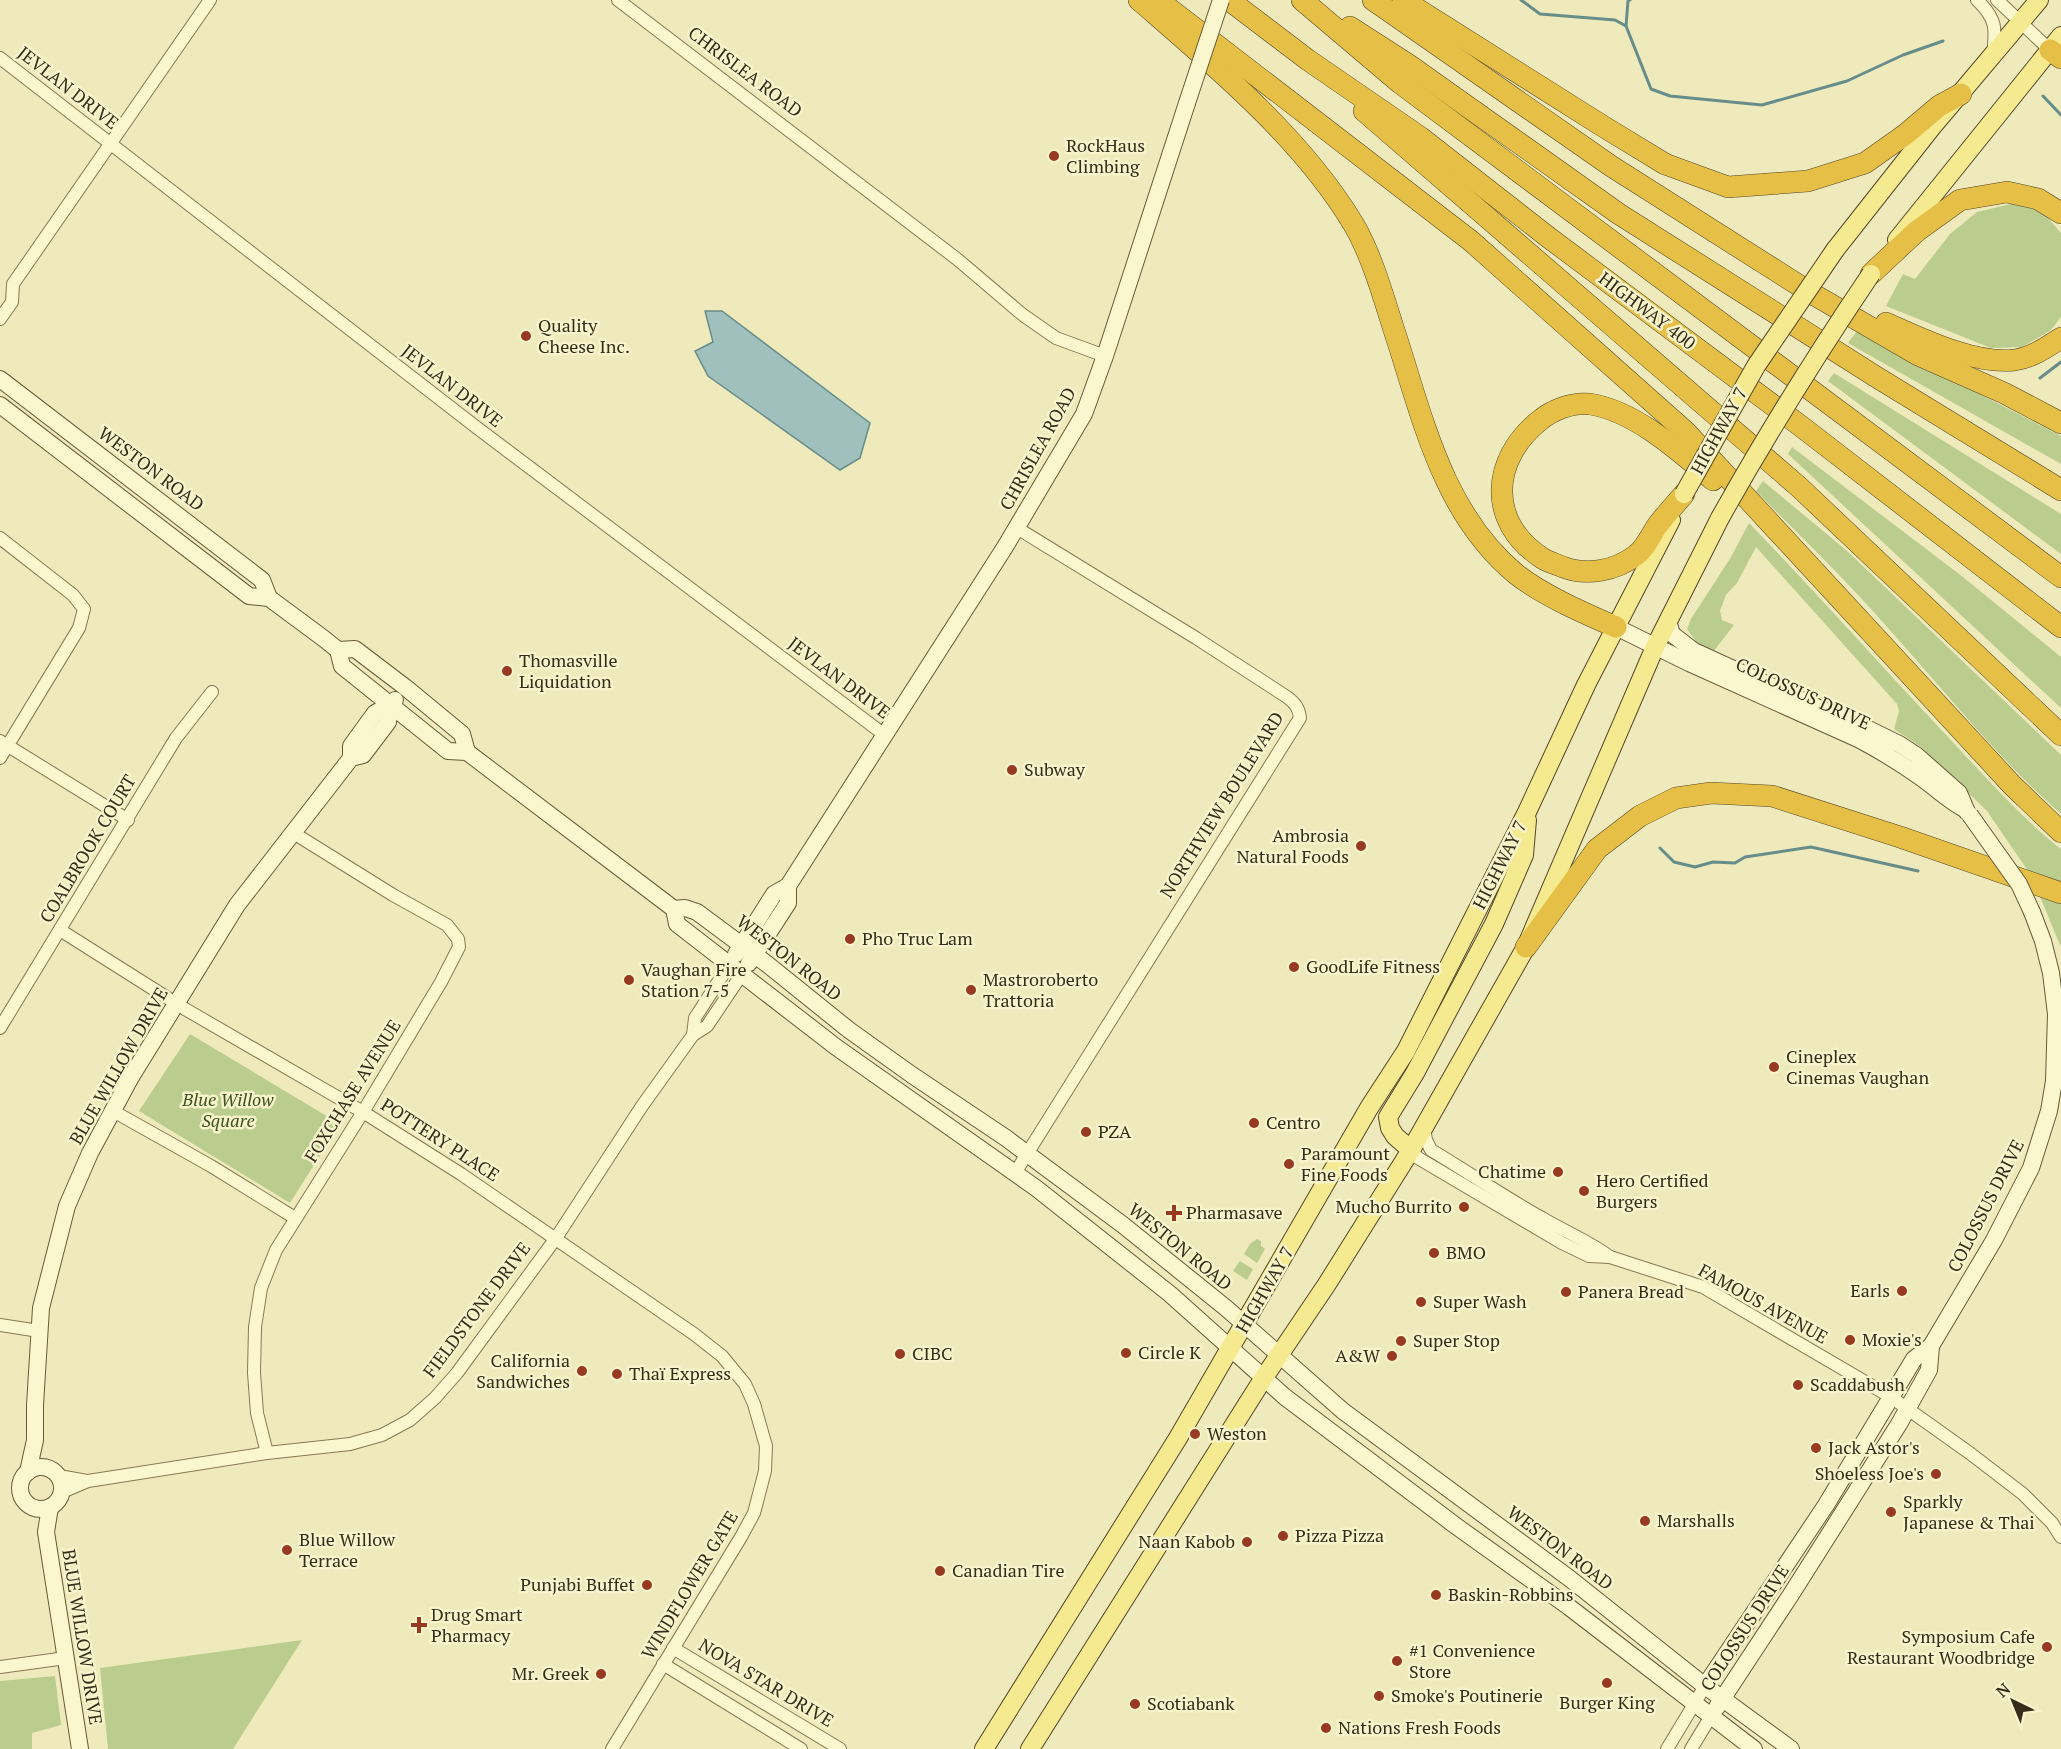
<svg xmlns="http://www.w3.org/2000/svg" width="2061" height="1749" font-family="'PT Serif',serif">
<rect width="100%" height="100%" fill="#efeabb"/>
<g fill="#bacd8f">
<path d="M 2015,203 L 2043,212 L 2061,233 L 2061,317 L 2051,330 L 2022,347 L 1991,348 L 1886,306 L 1903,274 L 1915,279 L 1950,234 L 1977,212 Z"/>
<path d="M 1857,331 L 2061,436 L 2061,464 L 1848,343 Z"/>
<path d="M 1834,373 L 2061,514 L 2061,554 L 1828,381 Z"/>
<path d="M 1792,447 L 1963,577 L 2061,657 L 2061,708 L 1788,454 Z"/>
<path d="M 1763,481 L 1846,550 L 2061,755 L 2061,814 C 1994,755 1940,685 1880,619 C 1841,575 1797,533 1756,491 Z"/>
<path d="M 1749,523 C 1817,593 1881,666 1948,737 C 1984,775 2020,817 2061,849 L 2061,885 L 2028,871 L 1987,811 L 1921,747 L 1894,729 L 1899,711 L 1897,704 L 1756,547 L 1737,583 L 1726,595 L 1720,611 L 1722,620 L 1734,625 L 1713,652 L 1697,643 L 1687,629 L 1691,619 L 1731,557 Z"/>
<path d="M 2039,894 L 2061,901 L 2061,946 L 2060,945 Z"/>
<path d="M 190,1034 L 340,1124 L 290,1203 L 139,1111 Z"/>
<path d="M 1257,1239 L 1261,1241 L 1261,1246 L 1265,1249 L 1257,1263 L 1244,1254 L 1250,1244 Z"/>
<path d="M 1240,1261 L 1253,1269 L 1247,1280 L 1233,1271 Z"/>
<path d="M 302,1640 L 233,1749 L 108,1749 L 100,1668 Z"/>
<path d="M 55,1676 L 61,1725 L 32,1733 L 32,1749 L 0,1749 L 0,1681 Z"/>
</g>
<path fill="#a0c0bd" stroke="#678d8b" stroke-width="1.5" d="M 705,311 L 722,311 L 870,423 L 860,458 L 840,470 L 708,376 L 695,351 L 713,342 Z"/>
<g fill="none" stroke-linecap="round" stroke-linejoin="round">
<g stroke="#678d8b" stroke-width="3">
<path d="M 1521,0 L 1540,14 L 1615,20 L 1626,26"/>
<path d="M 1630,0 L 1628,1 L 1626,26 L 1651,89 L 1670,96 L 1762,105 L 1847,81 L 1903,55 L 1943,41"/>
<path d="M 2043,96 L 2061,115"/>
<path d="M 2040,378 L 2061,362"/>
<path d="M 1660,848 L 1674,862 L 1695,867 L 1713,862 L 1735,863 L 1745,857 L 1811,847 L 1918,871"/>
</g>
<defs>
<g id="street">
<path d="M 618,0 L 957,259 L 1023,315 L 1056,338 L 1105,356"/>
<path d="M 1977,0 C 1997,19 1996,29 1993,55"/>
<path d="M 1997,0 L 2050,50"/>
<path d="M 0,58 L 476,427 L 886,736"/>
<path d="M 0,319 L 12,302 L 13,284 L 210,0"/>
<path d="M 0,538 L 73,595 L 84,609 L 79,628 L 0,758"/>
<path d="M 0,741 L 128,820"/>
<path d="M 60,930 L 185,1009 L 363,1112 L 461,1174 L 694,1334 L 722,1356 L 745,1384 L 754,1404 L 766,1446 L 765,1471 L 754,1513 L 741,1537 L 612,1749"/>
<path d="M 0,1028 L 176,738 L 212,692"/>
<path d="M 693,1035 L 695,1018 L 729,965"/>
<path d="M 113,1111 L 211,1166 L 295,1218"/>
<path d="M 1424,1127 L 1426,1140 L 1431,1150 C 1468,1172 1504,1197 1542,1218 C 1565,1232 1589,1241 1610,1257"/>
<path d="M 1411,1150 L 1418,1158 L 1562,1243 L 1589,1256 L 1610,1257 L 1703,1287 L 1891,1397 L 1971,1454 L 2023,1494 L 2052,1523 L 2061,1537"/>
<path d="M 1015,1173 L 1300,718 C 1299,708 1295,703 1287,697 L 1196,638 L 1017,528"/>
<path d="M 0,1325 L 39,1331"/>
<path d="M 267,1453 L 257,1413 L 254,1373 L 255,1327 L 261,1288 L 276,1250 L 363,1112 L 441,982 L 459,947 L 458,939 L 447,925 L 393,895 L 292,832"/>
<path d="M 59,1476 L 87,1481"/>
<path d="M 62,1492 L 88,1481 L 267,1453 L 350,1444 L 382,1435 L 410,1420 L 435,1398 L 457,1373 L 556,1238 L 642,1106 L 693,1035 L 707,1026 L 742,974"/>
<path d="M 673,1648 L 840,1749"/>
<path d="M 663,1664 L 801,1749"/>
<path d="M 0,1667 L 66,1658"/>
<path d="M 1667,1749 L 1705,1686"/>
<path d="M 1691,1749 L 1711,1716"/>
</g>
<g id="secondary">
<path d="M 0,379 L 262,580 L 269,598"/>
<path d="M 0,405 L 249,596 L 269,598 L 323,638 L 338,650 L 342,666 L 448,751 L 467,752 L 674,909 L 677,924 L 836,1047 L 1036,1188 L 1170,1294 L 1285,1397 L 1456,1526 L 1569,1607 L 1754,1749"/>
<path d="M 1668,621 L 1672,634 L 1694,651 L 1823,710 L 1846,718 L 1899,744 L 1916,755 L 1959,793 L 1967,812"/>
<path d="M 1616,627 L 1689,663 L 1858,739 C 1881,751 1902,764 1923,779 C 1938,790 1949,801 1966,810"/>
<path d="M 338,650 L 355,649 L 405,687 L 462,734 L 467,752"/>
<path d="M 351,758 L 351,746 L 375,713 L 390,705 L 395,700"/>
<path d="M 674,909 L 685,908 L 697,912 L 767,964 L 849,1030 L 912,1075 L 1006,1138 L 1123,1225 L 1226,1308 L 1343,1411 L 1569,1578 L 1705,1686 L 1791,1749"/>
<path d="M 736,954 L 774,894 L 788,886 L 1005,547 L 1084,414 L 1105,356 L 1187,103"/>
<path d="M 749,963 L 788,903 L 788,886"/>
<circle cx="41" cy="1488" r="21"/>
<path d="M 28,1472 L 35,1440 L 35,1405 L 41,1308 L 67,1206 L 90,1153 L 131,1077 L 237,905 L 351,758 L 363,755 L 388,722 L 390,705"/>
<path d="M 50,1507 L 46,1532 L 80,1749"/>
<path d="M 1705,1686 L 1826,1505 L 1914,1359 L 1931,1346 L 1994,1240 L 2031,1168 L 2049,1111 L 2054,1081 L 2056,1014 L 2051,973 L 2043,941 L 2032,912"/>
<path d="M 1717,1707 L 1792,1593 L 1899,1424 L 1929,1370 L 1931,1346"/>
</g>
<g id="primary">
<path d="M 1897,240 L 2061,36"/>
<path d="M 1835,250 L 1932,127 L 2039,0"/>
<path d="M 1411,1150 L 1395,1136 L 1390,1128 L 1388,1117 L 1415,1073 L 1494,924 L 1524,855 L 1527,820"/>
<path d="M 984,1749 L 1178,1438 L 1369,1108 L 1406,1051 L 1527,812 L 1586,685 L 1671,520"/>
<path d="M 1030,1749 L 1263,1379 L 1327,1284 L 1411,1150 L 1526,947 L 1655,647 L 1720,518"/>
</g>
<g id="highway">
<path d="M 1139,0 C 1215,66 1302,138 1354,225 C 1371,254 1383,295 1393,327 C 1422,414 1441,512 1516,574 C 1542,595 1586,614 1616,627"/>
<path d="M 1158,0 L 1471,241 L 1686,432 L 2012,785 L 2061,832"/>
<path d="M 1229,0 L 1308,60 L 1420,137 L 1548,237 L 1802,427 L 2061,627"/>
<path d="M 1302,0 L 1400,83 L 2061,577"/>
<path d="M 1373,0 L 1611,166 L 1811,293 L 1918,355 L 2004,393 L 2061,423"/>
<path d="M 1403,0 L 1601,125 L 1665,164 L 1728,187 L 1808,181 L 1865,163 L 1906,134 L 1939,106 L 1961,94"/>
<path d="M 1350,27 L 1409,65 L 1619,214 L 1878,378 L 2061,490"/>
<path d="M 2050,50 L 2061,58"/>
<path d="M 1364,111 L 1799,487 L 2061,735"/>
<path d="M 1871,274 L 1917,231 L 1960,200 L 2007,192 L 2038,199 L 2061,213"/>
<path d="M 1886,323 C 1922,339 1975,365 2015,360 C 2033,357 2047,347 2061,338"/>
<path d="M 1684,494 C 1675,505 1665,515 1657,526 C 1651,535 1645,549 1636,555 C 1616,571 1586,576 1563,567 C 1556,564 1548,562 1542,558 C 1487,522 1491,460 1539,421 C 1552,410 1572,402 1590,404 C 1635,411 1679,451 1713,480"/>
<path d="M 1526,947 L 1597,849 L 1640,816 L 1676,798 L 1711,793 L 1772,796 L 1900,837 L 2061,893"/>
</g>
</defs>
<use href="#street" stroke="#877954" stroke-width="14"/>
<use href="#secondary" stroke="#685a38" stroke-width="18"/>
<use href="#primary" stroke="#544629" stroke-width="20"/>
<use href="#highway" stroke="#544629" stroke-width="22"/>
<use href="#street" stroke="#faf6ce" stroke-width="12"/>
<use href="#secondary" stroke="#faf6ce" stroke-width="16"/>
<use href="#primary" stroke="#f6ea90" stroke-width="18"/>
<use href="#highway" stroke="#e5bf46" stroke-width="21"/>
<defs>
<g id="secondary-bridge">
<path d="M 1187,103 L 1221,0"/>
<path d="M 1970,815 L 2019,884 L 2032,912"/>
</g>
<g id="primary-bridge">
<path d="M 1684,494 L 1756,366 L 1835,250"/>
<path d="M 1720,518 C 1767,434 1817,354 1871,274"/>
</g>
</defs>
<use href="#secondary-bridge" stroke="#685a38" stroke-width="18" stroke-linecap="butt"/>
<use href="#primary-bridge" stroke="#544629" stroke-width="20" stroke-linecap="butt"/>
<use href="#secondary-bridge" stroke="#faf6ce" stroke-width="16"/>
<use href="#primary-bridge" stroke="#f6ea90" stroke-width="18"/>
</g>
<g fill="#983922" stroke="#f7f3cb" stroke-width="2">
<circle cx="1054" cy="156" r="6"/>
<circle cx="526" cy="336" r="6"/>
<circle cx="507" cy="671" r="6"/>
<circle cx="1012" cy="770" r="6"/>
<circle cx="1361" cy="846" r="6"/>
<circle cx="850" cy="939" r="6"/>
<circle cx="1294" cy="967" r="6"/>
<circle cx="629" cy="980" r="6"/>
<circle cx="971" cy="990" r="6"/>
<circle cx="1774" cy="1067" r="6"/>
<circle cx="1254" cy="1123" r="6"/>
<circle cx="1086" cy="1132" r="6"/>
<circle cx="1289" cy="1164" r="6"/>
<circle cx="1558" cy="1172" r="6"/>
<circle cx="1584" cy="1191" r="6"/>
<circle cx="1464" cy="1207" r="6"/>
<path d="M1171 1204h6v6h6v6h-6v6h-6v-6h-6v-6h6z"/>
<circle cx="1434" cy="1253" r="6"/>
<circle cx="1902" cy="1291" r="6"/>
<circle cx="1566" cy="1292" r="6"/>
<circle cx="1421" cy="1302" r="6"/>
<circle cx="1850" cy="1340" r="6"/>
<circle cx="1401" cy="1341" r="6"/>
<circle cx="1126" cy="1353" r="6"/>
<circle cx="900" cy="1354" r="6"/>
<circle cx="1392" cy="1356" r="6"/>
<circle cx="582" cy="1371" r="6"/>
<circle cx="617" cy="1374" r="6"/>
<circle cx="1798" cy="1385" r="6"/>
<circle cx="1195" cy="1434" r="6"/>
<circle cx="1816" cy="1448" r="6"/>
<circle cx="1936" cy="1474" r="6"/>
<circle cx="1891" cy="1512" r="6"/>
<circle cx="1645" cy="1521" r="6"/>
<circle cx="1283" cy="1536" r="6"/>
<circle cx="1247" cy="1542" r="6"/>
<circle cx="287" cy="1550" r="6"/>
<circle cx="940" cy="1571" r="6"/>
<circle cx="647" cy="1585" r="6"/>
<circle cx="1436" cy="1595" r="6"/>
<path d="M416 1616h6v6h6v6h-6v6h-6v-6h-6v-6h6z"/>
<circle cx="2047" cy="1647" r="6"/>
<circle cx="1397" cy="1661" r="6"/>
<circle cx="601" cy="1674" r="6"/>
<circle cx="1607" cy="1683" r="6"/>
<circle cx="1379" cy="1696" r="6"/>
<circle cx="1135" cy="1704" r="6"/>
<circle cx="1326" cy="1728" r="6"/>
</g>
<g text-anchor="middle" stroke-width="5" stroke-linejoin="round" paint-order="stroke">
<g font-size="18" fill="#352d1a" stroke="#f7f3cb">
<text transform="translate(745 72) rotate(37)" y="6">CHRISLEA ROAD</text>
<text transform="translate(68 88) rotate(38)" y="6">JEVLAN DRIVE</text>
<text transform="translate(1647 311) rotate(37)" y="6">HIGHWAY 400</text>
<text transform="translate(452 386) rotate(38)" y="6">JEVLAN DRIVE</text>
<text transform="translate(1719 431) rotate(-61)" y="6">HIGHWAY 7</text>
<text transform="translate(1038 449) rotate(-61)" y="6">CHRISLEA ROAD</text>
<text transform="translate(151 469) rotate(37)" y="6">WESTON ROAD</text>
<text transform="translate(839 678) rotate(37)" y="6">JEVLAN DRIVE</text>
<text transform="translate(1803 694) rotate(25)" y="6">COLOSSUS DRIVE</text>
<text transform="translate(1222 805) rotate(-58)" y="6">NORTHVIEW BOULEVARD</text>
<text transform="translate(88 849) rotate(-59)" y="6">COALBROOK COURT</text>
<text transform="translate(1500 865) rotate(-63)" y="6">HIGHWAY 7</text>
<text transform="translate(789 958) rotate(38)" y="6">WESTON ROAD</text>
<text transform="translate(119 1066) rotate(-60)" y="6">BLUE WILLOW DRIVE</text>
<text transform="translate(353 1091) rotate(-58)" y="6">FOXCHASE AVENUE</text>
<text transform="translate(440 1140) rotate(33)" y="6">POTTERY PLACE</text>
<text transform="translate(1986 1206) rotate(-63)" y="6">COLOSSUS DRIVE</text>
<text transform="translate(1180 1247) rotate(39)" y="6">WESTON ROAD</text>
<text transform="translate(1265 1290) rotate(-60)" y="6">HIGHWAY 7</text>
<text transform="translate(1763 1304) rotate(29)" y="6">FAMOUS AVENUE</text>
<text transform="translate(477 1310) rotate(-53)" y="6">FIELDSTONE DRIVE</text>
<text transform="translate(1560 1548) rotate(37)" y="6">WESTON ROAD</text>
<text transform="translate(690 1585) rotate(-59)" y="6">WINDFLOWER GATE</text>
<text transform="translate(1745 1628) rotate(-57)" y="6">COLOSSUS DRIVE</text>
<text transform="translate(82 1637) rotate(81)" y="6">BLUE WILLOW DRIVE</text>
<text transform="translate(766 1683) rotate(31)" y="6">NOVA STAR DRIVE</text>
</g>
<g font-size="18" fill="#352d1a" stroke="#f7f3cb" text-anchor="start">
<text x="1066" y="152">RockHaus<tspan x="1066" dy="21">Climbing</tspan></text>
<text x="538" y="332">Quality<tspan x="538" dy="21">Cheese Inc.</tspan></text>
<text x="519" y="667">Thomasville<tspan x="519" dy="21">Liquidation</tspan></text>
<text x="1024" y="776">Subway</text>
<text x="1349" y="842" text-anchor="end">Ambrosia<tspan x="1349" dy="21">Natural Foods</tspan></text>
<text x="862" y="945">Pho Truc Lam</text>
<text x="1306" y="973">GoodLife Fitness</text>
<text x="641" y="976">Vaughan Fire<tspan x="641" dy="21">Station 7-5</tspan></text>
<text x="983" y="986">Mastroroberto<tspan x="983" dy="21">Trattoria</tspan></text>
<text x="1786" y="1063">Cineplex<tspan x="1786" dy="21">Cinemas Vaughan</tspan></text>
<text x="1266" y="1129">Centro</text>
<text x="1098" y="1138">PZA</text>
<text x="1301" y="1160">Paramount<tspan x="1301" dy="21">Fine Foods</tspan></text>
<text x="1546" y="1178" text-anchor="end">Chatime</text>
<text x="1596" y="1187">Hero Certified<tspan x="1596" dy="21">Burgers</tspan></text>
<text x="1452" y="1213" text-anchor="end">Mucho Burrito</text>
<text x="1186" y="1219">Pharmasave</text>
<text x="1446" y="1259">BMO</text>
<text x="1890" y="1297" text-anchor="end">Earls</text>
<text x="1578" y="1298">Panera Bread</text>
<text x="1433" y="1308">Super Wash</text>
<text x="1862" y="1346">Moxie's</text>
<text x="1413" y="1347">Super Stop</text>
<text x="1138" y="1359">Circle K</text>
<text x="912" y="1360">CIBC</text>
<text x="1380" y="1362" text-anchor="end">A&amp;W</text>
<text x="570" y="1367" text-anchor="end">California<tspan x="570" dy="21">Sandwiches</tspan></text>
<text x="629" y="1380">Thaï Express</text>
<text x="1810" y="1391">Scaddabush</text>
<text x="1207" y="1440">Weston</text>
<text x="1828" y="1454">Jack Astor's</text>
<text x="1924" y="1480" text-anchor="end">Shoeless Joe's</text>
<text x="1903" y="1508">Sparkly<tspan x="1903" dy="21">Japanese &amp; Thai</tspan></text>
<text x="1657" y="1527">Marshalls</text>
<text x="1295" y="1542">Pizza Pizza</text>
<text x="299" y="1546">Blue Willow<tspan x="299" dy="21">Terrace</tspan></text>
<text x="1235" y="1548" text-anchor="end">Naan Kabob</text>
<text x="952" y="1577">Canadian Tire</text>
<text x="635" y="1591" text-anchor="end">Punjabi Buffet</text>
<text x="1448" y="1601">Baskin-Robbins</text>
<text x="431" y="1621">Drug Smart<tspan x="431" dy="21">Pharmacy</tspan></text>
<text x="2035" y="1643" text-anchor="end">Symposium Cafe<tspan x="2035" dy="21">Restaurant Woodbridge</tspan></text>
<text x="1409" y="1657">#1 Convenience<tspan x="1409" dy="21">Store</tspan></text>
<text x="589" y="1680" text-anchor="end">Mr. Greek</text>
<text x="1391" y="1702">Smoke's Poutinerie</text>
<text x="1607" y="1709" text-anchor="middle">Burger King</text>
<text x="1147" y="1710">Scotiabank</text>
<text x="1338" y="1734">Nations Fresh Foods</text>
</g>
<g font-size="18" font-style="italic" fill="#3c5320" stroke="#f7f3cb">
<text x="228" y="1106">Blue Willow<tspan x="228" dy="21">Square</tspan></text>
</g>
</g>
<g transform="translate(2013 1701) rotate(317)" stroke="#f7f3cb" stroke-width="4.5" paint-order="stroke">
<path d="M0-4.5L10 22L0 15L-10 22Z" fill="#352d1a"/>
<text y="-9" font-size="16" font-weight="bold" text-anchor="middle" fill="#352d1a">N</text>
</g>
</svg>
